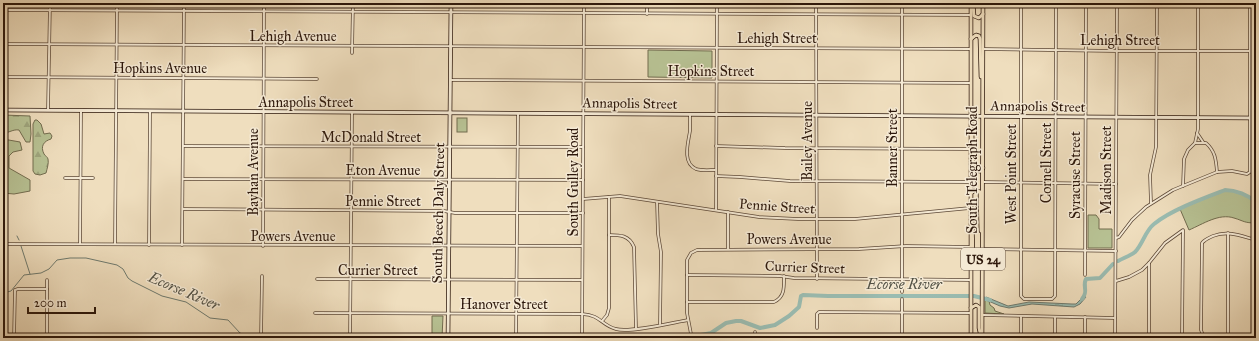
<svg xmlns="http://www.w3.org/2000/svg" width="1259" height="341" font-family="'IM FELL Great Primer',serif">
<defs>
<pattern id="forest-firs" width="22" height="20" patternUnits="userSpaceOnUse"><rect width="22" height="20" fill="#b7c193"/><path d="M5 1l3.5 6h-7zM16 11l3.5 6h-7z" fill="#9ea57d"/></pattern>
<pattern id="water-ripples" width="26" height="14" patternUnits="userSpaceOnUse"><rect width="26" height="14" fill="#9abcb1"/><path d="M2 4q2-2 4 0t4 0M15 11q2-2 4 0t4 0" fill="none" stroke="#85a197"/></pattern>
</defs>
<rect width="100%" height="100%" fill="#efdebe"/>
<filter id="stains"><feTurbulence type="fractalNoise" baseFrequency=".005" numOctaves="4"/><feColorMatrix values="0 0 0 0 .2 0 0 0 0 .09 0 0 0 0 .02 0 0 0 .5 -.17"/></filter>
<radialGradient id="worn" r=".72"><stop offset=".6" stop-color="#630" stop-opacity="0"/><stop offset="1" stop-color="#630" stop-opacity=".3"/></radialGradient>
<g fill="#b7c193" stroke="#726c4f">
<path d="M 648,50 L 712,51 L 712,78 L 648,77 Z"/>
<rect x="457" y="118" width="10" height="14"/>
<path d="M 3,139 L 20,142 L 22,150 L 13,152 L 9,156 L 9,168 L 30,180 L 30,191 L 14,194 L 3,193 Z"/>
<path d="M 1225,190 C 1236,190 1247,195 1256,202 L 1256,223 C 1244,223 1244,221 1234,218 C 1219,213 1203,224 1189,230 L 1180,209 Z"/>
<path d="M 1088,215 L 1096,215 L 1099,219 L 1099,229 L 1112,229 L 1112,248 L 1088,248 Z"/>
<path d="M 985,300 L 989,301 L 990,305 L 994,308 L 995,311 L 1004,314 L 985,313 Z"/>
<path d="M 432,316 L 443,316 L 442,338 L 432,338 Z"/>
</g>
<g fill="url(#forest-firs)" stroke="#726c4f">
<path d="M 3,115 L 30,116 L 31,134 L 30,142 L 26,142 L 19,130 C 13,129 9,133 3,133 Z"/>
<path d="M 35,120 L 37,120 L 41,124 L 44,134 L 50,133 L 52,136 L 51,139 C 44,141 40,146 44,154 C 46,157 47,156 48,159 C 49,163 47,169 46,173 L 40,175 L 35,174 L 33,171 L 33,124 Z"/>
</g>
<path fill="url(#water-ripples)" stroke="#6e7a6f" d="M 1084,296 L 1086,297 L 1080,304 L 1074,307 L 1032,304 L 1009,308 L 1000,306 L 986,300 L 986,297 L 1008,306 L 1029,302 L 1072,304 L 1076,304 Z"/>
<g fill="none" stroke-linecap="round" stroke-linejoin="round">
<g stroke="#6e7a6f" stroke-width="1">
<path d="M 17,236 L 19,240"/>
<path d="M 21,246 L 30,274"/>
<path d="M 3,293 L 11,291 L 24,275 L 41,273 L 49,269 L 57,260 L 70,258 L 86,258 L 117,265 L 123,269 L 128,278 L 132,281 L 162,296 L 186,302 L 210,318 L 228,320 L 240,333 L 251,338"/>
</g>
<g stroke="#9abcb1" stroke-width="4">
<path d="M 1118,261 C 1123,258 1130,256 1135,252 C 1143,244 1145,231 1154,224 C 1171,210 1204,198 1225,190 C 1236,190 1248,195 1256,202"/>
<path d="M 1082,299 C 1089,291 1082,286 1086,279 L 1100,278 L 1113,264"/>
<path d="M 686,338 L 711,333 L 726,323 L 736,321 L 741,321 L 760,328 L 775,325 L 789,316 L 799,307 L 801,296 L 803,295 L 828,296 L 974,296 L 990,300"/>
</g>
<defs>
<g id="street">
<path d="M 816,3 L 817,279"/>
<path d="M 902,3 L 902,292"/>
<path d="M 1021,3 L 1021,296 L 1024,299 L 1052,299 L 1055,296 L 1056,3"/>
<path d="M 3,10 L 970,15"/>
<path d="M 647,14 L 647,3"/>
<path d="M 3,44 L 970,49"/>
<path d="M 983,49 L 1116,51 L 1256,51"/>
<path d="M 352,53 L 353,3"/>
<path d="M 3,77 L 317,79"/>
<path d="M 451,80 L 971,83"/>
<path d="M 48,110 L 50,3"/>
<path d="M 690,115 C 690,120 690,126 690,131 C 688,143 682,163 696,169 C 702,171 710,170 715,170"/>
<path d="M 1197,133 L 1203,142"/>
<path d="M 1195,143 L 1206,143 C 1215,151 1216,159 1217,172"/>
<path d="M 183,146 L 583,147"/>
<path d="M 716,146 L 785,148 L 970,149"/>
<path d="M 716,176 L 740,177 L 790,181 L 970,182"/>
<path d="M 65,178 L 93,178"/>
<path d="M 183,179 L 583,180"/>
<path d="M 983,182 L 1116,184"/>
<path d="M 1183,186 L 1184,159 L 1188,150 L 1195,143 L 1198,129 L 1198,3"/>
<path d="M 583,199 L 620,196 L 759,217 L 798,219 L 855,219 L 970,208"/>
<path d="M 657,202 L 658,234 L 661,252 L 660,324"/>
<path d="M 1151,203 L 1150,175 L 1156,147 L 1157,3"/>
<path d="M 183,209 L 444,211 L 455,213 L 583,213"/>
<path d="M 716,210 L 717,3"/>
<path d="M 609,235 C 620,235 629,235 634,247 L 636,329"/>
<path d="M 1116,238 L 1119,237 L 1132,220 L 1146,207 L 1173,190 L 1217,172 L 1232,171 L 1247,174 L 1250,172 L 1250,3"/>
<path d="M 3,244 L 582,246"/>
<path d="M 80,244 L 81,111"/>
<path d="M 115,244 L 117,3"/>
<path d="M 149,245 L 150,112"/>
<path d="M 182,245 L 184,3"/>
<path d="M 263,246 L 264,3"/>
<path d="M 728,249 L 728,212"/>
<path d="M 983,249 L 1116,251"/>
<path d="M 687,275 L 780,276 L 794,278 L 971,280"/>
<path d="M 1085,275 L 1086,3"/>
<path d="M 317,279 L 582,280"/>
<path d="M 1116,281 L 1129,277 L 1142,270 L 1149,263 L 1165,243 L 1183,230 L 1182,338"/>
<path d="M 687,302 L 774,302 C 785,297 784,287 784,276"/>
<path d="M 315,313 L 582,314 C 601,315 601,325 616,329 C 630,333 671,323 688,320"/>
<path d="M 983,315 L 1115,318"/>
<path d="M 602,321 L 607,315 L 609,308 L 609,197"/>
<path d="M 817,328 L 817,314 L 819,312 L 971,313"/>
<path d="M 755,332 L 755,338"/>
<path d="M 691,334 L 687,313 L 687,260 L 691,253 L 697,250 L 859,249 L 906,246 L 970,247"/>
<path d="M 14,338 L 15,290 L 18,289 L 47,289"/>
<path d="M 47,338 L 47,280"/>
<path d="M 261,338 L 262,276"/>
<path d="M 350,338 L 352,113"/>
<path d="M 516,338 L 518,114"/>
<path d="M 582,338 L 584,3"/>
<path d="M 902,338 L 902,299"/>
<path d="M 1021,338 L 1021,317"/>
<path d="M 1055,338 L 1055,317"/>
<path d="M 1085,338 L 1085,317"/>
<path d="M 1115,338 L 1117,3"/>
<path d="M 1149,338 L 1149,263"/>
<path d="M 1204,338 L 1201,330 L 1202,243 C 1205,239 1209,238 1213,236 C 1228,230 1241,236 1256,240"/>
<path d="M 1228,338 L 1228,233"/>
<path d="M 1254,338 L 1254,239"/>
</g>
<g id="secondary">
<path d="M 3,110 L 1256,118"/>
<path d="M 448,338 L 451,3"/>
</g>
<g id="primary">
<path d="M 971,3 L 971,338"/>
<path d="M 973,3 L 974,16 L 979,18 L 983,14"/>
<path d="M 971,39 L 976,35 L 979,36 L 980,39 L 981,77"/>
<path d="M 972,133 L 973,168 L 978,171 L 981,171 L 983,168"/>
<path d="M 971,193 L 975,190 L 980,192 L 981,231"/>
<path d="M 972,220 L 973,257 L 974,259 L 978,262 L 983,258"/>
<path d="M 971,308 L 976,305 L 979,307 L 979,328 L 981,337"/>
<path d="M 982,338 L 983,3"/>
</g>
</defs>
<use href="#street" stroke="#5d4938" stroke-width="3.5"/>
<use href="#secondary" stroke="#2c170b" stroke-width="4.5"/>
<use href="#primary" stroke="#2c170b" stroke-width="4.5"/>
<use href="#street" stroke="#f5ead5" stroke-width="2"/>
<use href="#secondary" stroke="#f5ead5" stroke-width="3"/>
<use href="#primary" stroke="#efdebe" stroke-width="3"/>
</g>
<g text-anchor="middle" stroke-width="3" stroke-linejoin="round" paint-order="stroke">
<rect fill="#f5ead5" stroke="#685648" stroke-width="1" x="961" y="248" width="44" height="22" rx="3"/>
<g font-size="13" font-weight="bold" fill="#2c170b">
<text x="983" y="264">US 24</text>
</g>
<g font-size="14" fill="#2c170b" stroke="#f5ead5">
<text x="293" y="41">Lehigh Avenue</text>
<text x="777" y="43">Lehigh Street</text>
<text x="1120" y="45">Lehigh Street</text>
<text x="160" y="73">Hopkins Avenue</text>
<text x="711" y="76">Hopkins Street</text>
<text x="306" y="107">Annapolis Street</text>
<text transform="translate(630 103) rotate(1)" y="5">Annapolis Street</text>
<text transform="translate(1038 106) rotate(1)" y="5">Annapolis Street</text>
<text x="371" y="142">McDonald Street</text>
<text transform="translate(807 141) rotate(-90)" y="5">Bailey Avenue</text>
<text transform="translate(892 148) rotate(-90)" y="5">Banner Street</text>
<text transform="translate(1046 163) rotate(-90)" y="5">Cornell Street</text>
<text x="383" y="175">Eton Avenue</text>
<text transform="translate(972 170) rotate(-90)" y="5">South Telegraph Road</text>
<text transform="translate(1106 170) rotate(-90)" y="5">Madison Street</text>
<text transform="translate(253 172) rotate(-90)" y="5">Bayhan Avenue</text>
<text transform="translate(1011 174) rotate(-90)" y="5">West Point Street</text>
<text transform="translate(1075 175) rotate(-90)" y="5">Syracuse Street</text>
<text transform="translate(573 182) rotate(-90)" y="5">South Gulley Road</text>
<text x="383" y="206">Pennie Street</text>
<text transform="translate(777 206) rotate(4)" y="5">Pennie Street</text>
<text transform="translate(438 213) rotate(-89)" y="5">South Beech Daly Street</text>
<text x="293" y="241">Powers Avenue</text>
<text x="789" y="244">Powers Avenue</text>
<text transform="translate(805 267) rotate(2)" y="5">Currier Street</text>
<text x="378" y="275">Currier Street</text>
<text x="504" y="309">Hanover Street</text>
</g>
<g font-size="15" font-style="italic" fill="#525145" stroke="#f5ead5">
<text x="904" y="289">Ecorse River</text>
<text transform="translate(184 291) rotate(23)" y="5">Ecorse River</text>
</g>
</g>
<rect width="1259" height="341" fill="none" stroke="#efdebe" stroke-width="16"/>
<rect x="4" y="4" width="1251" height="333" fill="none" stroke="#2c170b" stroke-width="2"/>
<rect x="8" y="8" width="1243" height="325" fill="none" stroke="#2c170b"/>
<path d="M28 307v6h67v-6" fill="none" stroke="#2c170b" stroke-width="2"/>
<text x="34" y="307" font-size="12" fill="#2c170b" stroke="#f5ead5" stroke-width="3" paint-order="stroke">200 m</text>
<rect width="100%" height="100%" filter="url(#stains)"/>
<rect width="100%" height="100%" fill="url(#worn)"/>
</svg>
